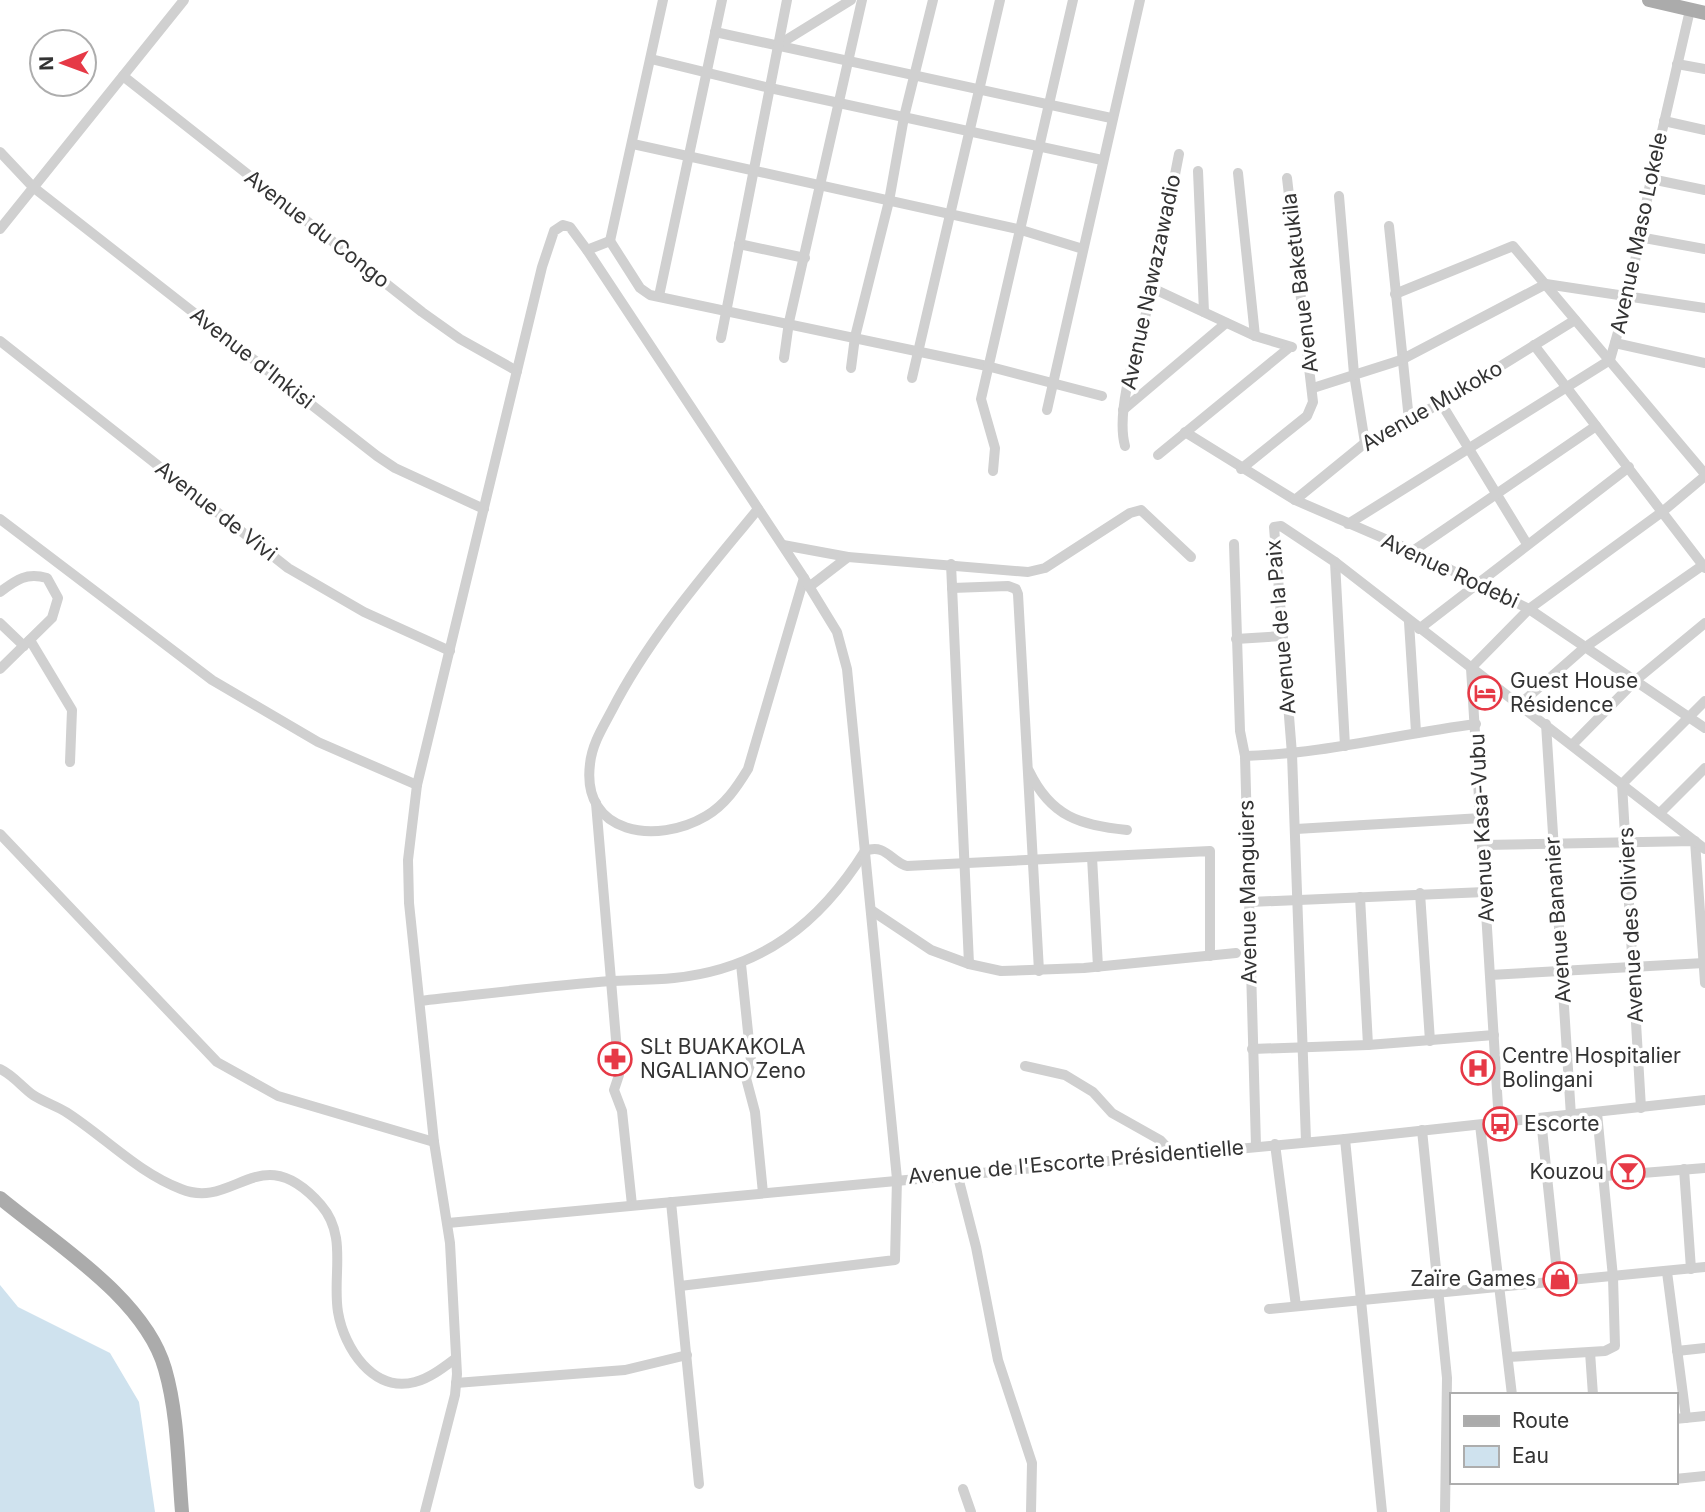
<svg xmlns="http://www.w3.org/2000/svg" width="1705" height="1512" font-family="Inter,sans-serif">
<rect width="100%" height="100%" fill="#fff"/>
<path fill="#cfe2ee" d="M 0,1285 L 18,1307 L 110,1353 L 139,1402 L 155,1512 L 0,1512 Z"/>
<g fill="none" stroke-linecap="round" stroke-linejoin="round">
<g stroke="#d0d0d0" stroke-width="10">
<path d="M 715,32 L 1111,118"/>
<path d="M 778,45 L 851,0"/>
<path d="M 651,59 L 770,88 L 1102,160"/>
<path d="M 1677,64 L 1705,69"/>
<path d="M 123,76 L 422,312 L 460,339 L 517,371"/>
<path d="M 1664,121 L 1705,130"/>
<path d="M 633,144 L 1018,229 L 1083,249"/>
<path d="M 0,152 L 33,187 L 377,456 L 395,468 L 484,509"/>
<path d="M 1198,171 L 1204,312"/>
<path d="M 1238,173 L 1255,336"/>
<path d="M 1651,179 L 1705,190"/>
<path d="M 1339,196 L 1354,374 L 1365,443"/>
<path d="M 1389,226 L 1409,420"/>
<path d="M 0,229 L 184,0"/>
<path d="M 1639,237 L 1705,249"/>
<path d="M 610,241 L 663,0"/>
<path d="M 739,244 L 805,258"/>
<path d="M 587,250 L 610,241 L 640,288 L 650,295 L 987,366 L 1102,396"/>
<path d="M 1152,288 L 1255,336 L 1292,347"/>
<path d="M 1395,294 L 1513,246 L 1705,474"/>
<path d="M 659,296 L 722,0"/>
<path d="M 721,338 L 787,0"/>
<path d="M 0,341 L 288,568 L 364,612 L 450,651"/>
<path d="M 1615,343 L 1705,363"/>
<path d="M 1534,345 L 1705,568"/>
<path d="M 784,358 L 789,322 L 862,0"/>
<path d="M 851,368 L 855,337 L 889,201 L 904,117 L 933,0"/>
<path d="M 912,378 L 1000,0"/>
<path d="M 1313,388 L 1401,360 L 1546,284 L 1705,308"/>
<path d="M 1441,403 L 1527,544"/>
<path d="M 1047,410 L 1140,0"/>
<path d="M 1123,410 L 1226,323"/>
<path d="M 1185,432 L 1295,500 L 1413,551 L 1529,609 L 1705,728"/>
<path d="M 1125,446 C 1114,406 1143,330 1153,287 C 1162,243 1170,198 1179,154"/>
<path d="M 1158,455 L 1290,347"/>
<path d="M 1241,469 L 1307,416 L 1313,402 L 1287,178"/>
<path d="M 993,471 L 995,448 L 981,399 L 1073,0"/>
<path d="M 1295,500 L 1365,443 L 1441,403 L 1575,320"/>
<path d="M 758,509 C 705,574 650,636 612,710 C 603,727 592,744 590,764 C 581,835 657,845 706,816 C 725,805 737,787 748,769 L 804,578"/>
<path d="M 0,519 L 212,680 L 318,742 L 417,785"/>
<path d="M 1348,524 L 1610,360 L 1628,297 L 1651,179 L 1690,10"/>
<path d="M 1234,544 L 1240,731 L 1245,756 L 1256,1146"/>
<path d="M 783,545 L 848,557 L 1028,572 L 1045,568 L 1130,513 L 1141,510 L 1191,557"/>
<path d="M 1413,551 L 1596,426"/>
<path d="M 1335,562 L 1345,746"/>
<path d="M 951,564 L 969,964"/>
<path d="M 809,587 L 848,557"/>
<path d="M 952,588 L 1008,586 L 1016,589 L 1018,594 L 1039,971"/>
<path d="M 0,592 C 16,580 26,572 47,578 L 58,598 L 52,618 L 0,669"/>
<path d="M 1409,622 L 1416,732"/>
<path d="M 0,623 L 24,646"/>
<path d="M 1419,629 L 1629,467"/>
<path d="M 1236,639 L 1282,636"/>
<path d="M 30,640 L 72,710 L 70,762"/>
<path d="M 1519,705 L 1584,648 L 1703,565"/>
<path d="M 1546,724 L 1571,1116"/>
<path d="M 1573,744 L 1636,680 L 1705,623"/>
<path d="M 1245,756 C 1323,754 1398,734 1476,724"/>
<path d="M 1029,771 C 1051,817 1080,825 1127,830"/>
<path d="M 596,803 L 619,1075 L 614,1090 L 622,1111 L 632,1205"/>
<path d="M 1660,813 L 1705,768"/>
<path d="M 1296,829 L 1482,818"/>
<path d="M 0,834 L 217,1062 L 278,1096 L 434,1142"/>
<path d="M 1484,845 L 1695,841 L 1705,983"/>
<path d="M 1092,857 L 1098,967"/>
<path d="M 1420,893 L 1430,1041"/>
<path d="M 1360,897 L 1368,1045"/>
<path d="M 1250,902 L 1485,892"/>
<path d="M 871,910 L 931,950 L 969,964 L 1001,971 L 1084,968 L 1236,953"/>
<path d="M 741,964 L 751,1061 L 746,1078 L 755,1112 L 763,1193"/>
<path d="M 1490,975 L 1704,963"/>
<path d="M 420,1001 C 484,994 547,986 611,981 C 632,980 653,980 674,978 C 762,969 820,923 865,851 C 886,843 891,862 907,866 L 1210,851 L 1210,956"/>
<path d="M 1252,1049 L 1368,1045 L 1494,1035"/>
<path d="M 1025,1066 L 1065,1075 L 1093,1092 L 1112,1113 L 1160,1140 L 1173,1154"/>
<path d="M 0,1069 C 13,1075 22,1087 33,1095 C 44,1102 56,1106 66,1112 C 105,1137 137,1172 181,1189 C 235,1211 260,1136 321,1205 C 348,1236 332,1275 338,1312 C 344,1348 373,1393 415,1382 C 430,1378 444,1367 456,1358"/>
<path d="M 1641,1108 L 1622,784 L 1705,701"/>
<path d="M 1541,1119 L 1558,1282"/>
<path d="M 1499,1123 L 1471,668 L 1529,609 L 1662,512 L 1705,476"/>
<path d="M 1480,1125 L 1512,1395"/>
<path d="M 1422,1130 L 1447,1378 L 1445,1512"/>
<path d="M 1345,1139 L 1382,1512"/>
<path d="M 1306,1141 L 1292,754 L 1274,527 L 1281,526 L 1335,562 L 1705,849"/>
<path d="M 1275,1144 L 1296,1306"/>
<path d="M 1684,1169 L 1691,1269"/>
<path d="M 957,1173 L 976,1247 L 998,1360 L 1032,1463 L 1031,1512"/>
<path d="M 1605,1176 L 1705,1168"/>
<path d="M 671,1202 L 699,1484"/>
<path d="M 448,1223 L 1345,1139 L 1705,1100"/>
<path d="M 1667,1272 L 1686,1418"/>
<path d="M 1269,1309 L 1705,1267"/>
<path d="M 1677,1351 L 1705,1348"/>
<path d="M 1590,1352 L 1593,1395"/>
<path d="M 1508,1357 L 1605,1351 L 1615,1346 L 1613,1277 L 1597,1113"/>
<path d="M 456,1383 L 625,1370 L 687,1355"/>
<path d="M 1675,1419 L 1705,1416"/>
<path d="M 1675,1479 L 1705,1476"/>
<path d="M 963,1489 L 971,1512"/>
<path d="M 425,1512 L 455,1395 L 457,1374 L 450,1243 L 434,1142 L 409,903 L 408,860 L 417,785 L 542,267 L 554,231 L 563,225 L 570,227 L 587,250 L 804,578 L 837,632 L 847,669 L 897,1179 L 895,1260 L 680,1286"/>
</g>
<g stroke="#ababab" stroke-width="14">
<path d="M 1649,0 L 1705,13"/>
<path d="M 0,1198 C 54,1243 145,1298 165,1369 C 178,1414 178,1465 182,1512"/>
</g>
</g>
<defs>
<symbol id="hotel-ring" viewBox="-11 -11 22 22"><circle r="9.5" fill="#fff" stroke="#e63946" stroke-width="1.5"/><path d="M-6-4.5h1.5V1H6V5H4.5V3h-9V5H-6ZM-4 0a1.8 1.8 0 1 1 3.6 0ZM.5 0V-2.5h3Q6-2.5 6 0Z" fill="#e63946"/></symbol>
<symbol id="pharmacy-ring" viewBox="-11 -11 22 22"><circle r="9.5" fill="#fff" stroke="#e63946" stroke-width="1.5"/><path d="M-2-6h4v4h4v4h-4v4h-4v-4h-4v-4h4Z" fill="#e63946"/></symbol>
<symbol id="hospital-ring" viewBox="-11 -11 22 22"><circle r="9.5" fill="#fff" stroke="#e63946" stroke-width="1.5"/><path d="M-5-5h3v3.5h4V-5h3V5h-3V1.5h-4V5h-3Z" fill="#e63946"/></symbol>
<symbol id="bus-ring" viewBox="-11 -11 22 22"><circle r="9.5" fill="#fff" stroke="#e63946" stroke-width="1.5"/><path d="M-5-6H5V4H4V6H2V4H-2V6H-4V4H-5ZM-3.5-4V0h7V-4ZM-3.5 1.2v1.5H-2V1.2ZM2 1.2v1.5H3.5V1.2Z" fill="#e63946"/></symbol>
<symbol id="bar-ring" viewBox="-11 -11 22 22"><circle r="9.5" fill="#fff" stroke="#e63946" stroke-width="1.5"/><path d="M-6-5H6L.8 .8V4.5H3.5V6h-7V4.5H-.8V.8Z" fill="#e63946"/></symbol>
<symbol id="shop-ring" viewBox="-11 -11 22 22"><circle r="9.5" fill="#fff" stroke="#e63946" stroke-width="1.5"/><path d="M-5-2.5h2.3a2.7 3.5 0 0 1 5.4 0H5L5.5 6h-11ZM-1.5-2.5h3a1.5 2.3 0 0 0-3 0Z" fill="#e63946"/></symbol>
</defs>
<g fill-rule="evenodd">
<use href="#hotel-ring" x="1466" y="674" width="38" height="38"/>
<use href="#pharmacy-ring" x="596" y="1040" width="38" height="38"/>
<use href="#hospital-ring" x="1459" y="1049" width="38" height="38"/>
<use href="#bus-ring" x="1481" y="1105" width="38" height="38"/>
<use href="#bar-ring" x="1609" y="1153" width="38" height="38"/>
<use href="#shop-ring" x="1541" y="1260" width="38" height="38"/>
</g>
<g text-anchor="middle" stroke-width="7" stroke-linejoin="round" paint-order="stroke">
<g font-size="21" fill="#333" stroke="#fff">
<text transform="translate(317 229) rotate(38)" y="7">Avenue du Congo</text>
<text transform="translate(1639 233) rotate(-78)" y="7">Avenue Maso Lokele</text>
<text transform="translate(1151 282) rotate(-78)" y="7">Avenue Nawazawadio</text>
<text transform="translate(1300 283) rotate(-97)" y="7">Avenue Baketukila</text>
<text transform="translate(252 358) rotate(38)" y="7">Avenue d'Inkisi</text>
<text transform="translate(1432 406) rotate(-30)" y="7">Avenue Mukoko</text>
<text transform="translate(216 511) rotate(38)" y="7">Avenue de Vivi</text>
<text transform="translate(1450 571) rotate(25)" y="7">Avenue Rodebi</text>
<text transform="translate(1281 627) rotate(-95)" y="7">Avenue de la Paix</text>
<text transform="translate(1482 828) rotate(-93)" y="7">Avenue Kasa-Vubu</text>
<text transform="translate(1248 892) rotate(-91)" y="7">Avenue Manguiers</text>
<text transform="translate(1558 920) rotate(-94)" y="7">Avenue Bananier</text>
<text transform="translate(1631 925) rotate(-93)" y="7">Avenue des Oliviers</text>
<text transform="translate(1076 1162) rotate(-5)" y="7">Avenue de l'Escorte Présidentielle</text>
</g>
<g font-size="21" fill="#333" stroke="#fff" text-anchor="start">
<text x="1510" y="688">Guest House<tspan x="1510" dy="24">Résidence</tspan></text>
<text x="640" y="1054">SLt BUAKAKOLA<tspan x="640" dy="24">NGALIANO Zeno</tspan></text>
<text x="1502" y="1063">Centre Hospitalier<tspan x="1502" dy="24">Bolingani</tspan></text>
<text x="1524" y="1131">Escorte</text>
<text x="1604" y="1179" text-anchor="end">Kouzou</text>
<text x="1536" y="1286" text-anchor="end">Zaïre Games</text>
</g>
</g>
<rect x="1450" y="1393" width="228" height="91" fill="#ffffff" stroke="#adadad" stroke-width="2"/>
<rect x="1464" y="1416" width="35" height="10" fill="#ababab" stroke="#adadad" stroke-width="2"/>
<text x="1512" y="1428" font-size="21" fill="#333333">Route</text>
<rect x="1464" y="1446" width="35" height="21" fill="#cfe2ee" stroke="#adadad" stroke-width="2"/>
<text x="1512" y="1463" font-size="21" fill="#333333">Eau</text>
<g transform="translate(63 63) rotate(269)"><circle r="33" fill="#ffffff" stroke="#adadad" stroke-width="2"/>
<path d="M0-5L12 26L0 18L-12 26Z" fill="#e63946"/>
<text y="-10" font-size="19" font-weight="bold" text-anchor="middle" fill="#333333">N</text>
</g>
</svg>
